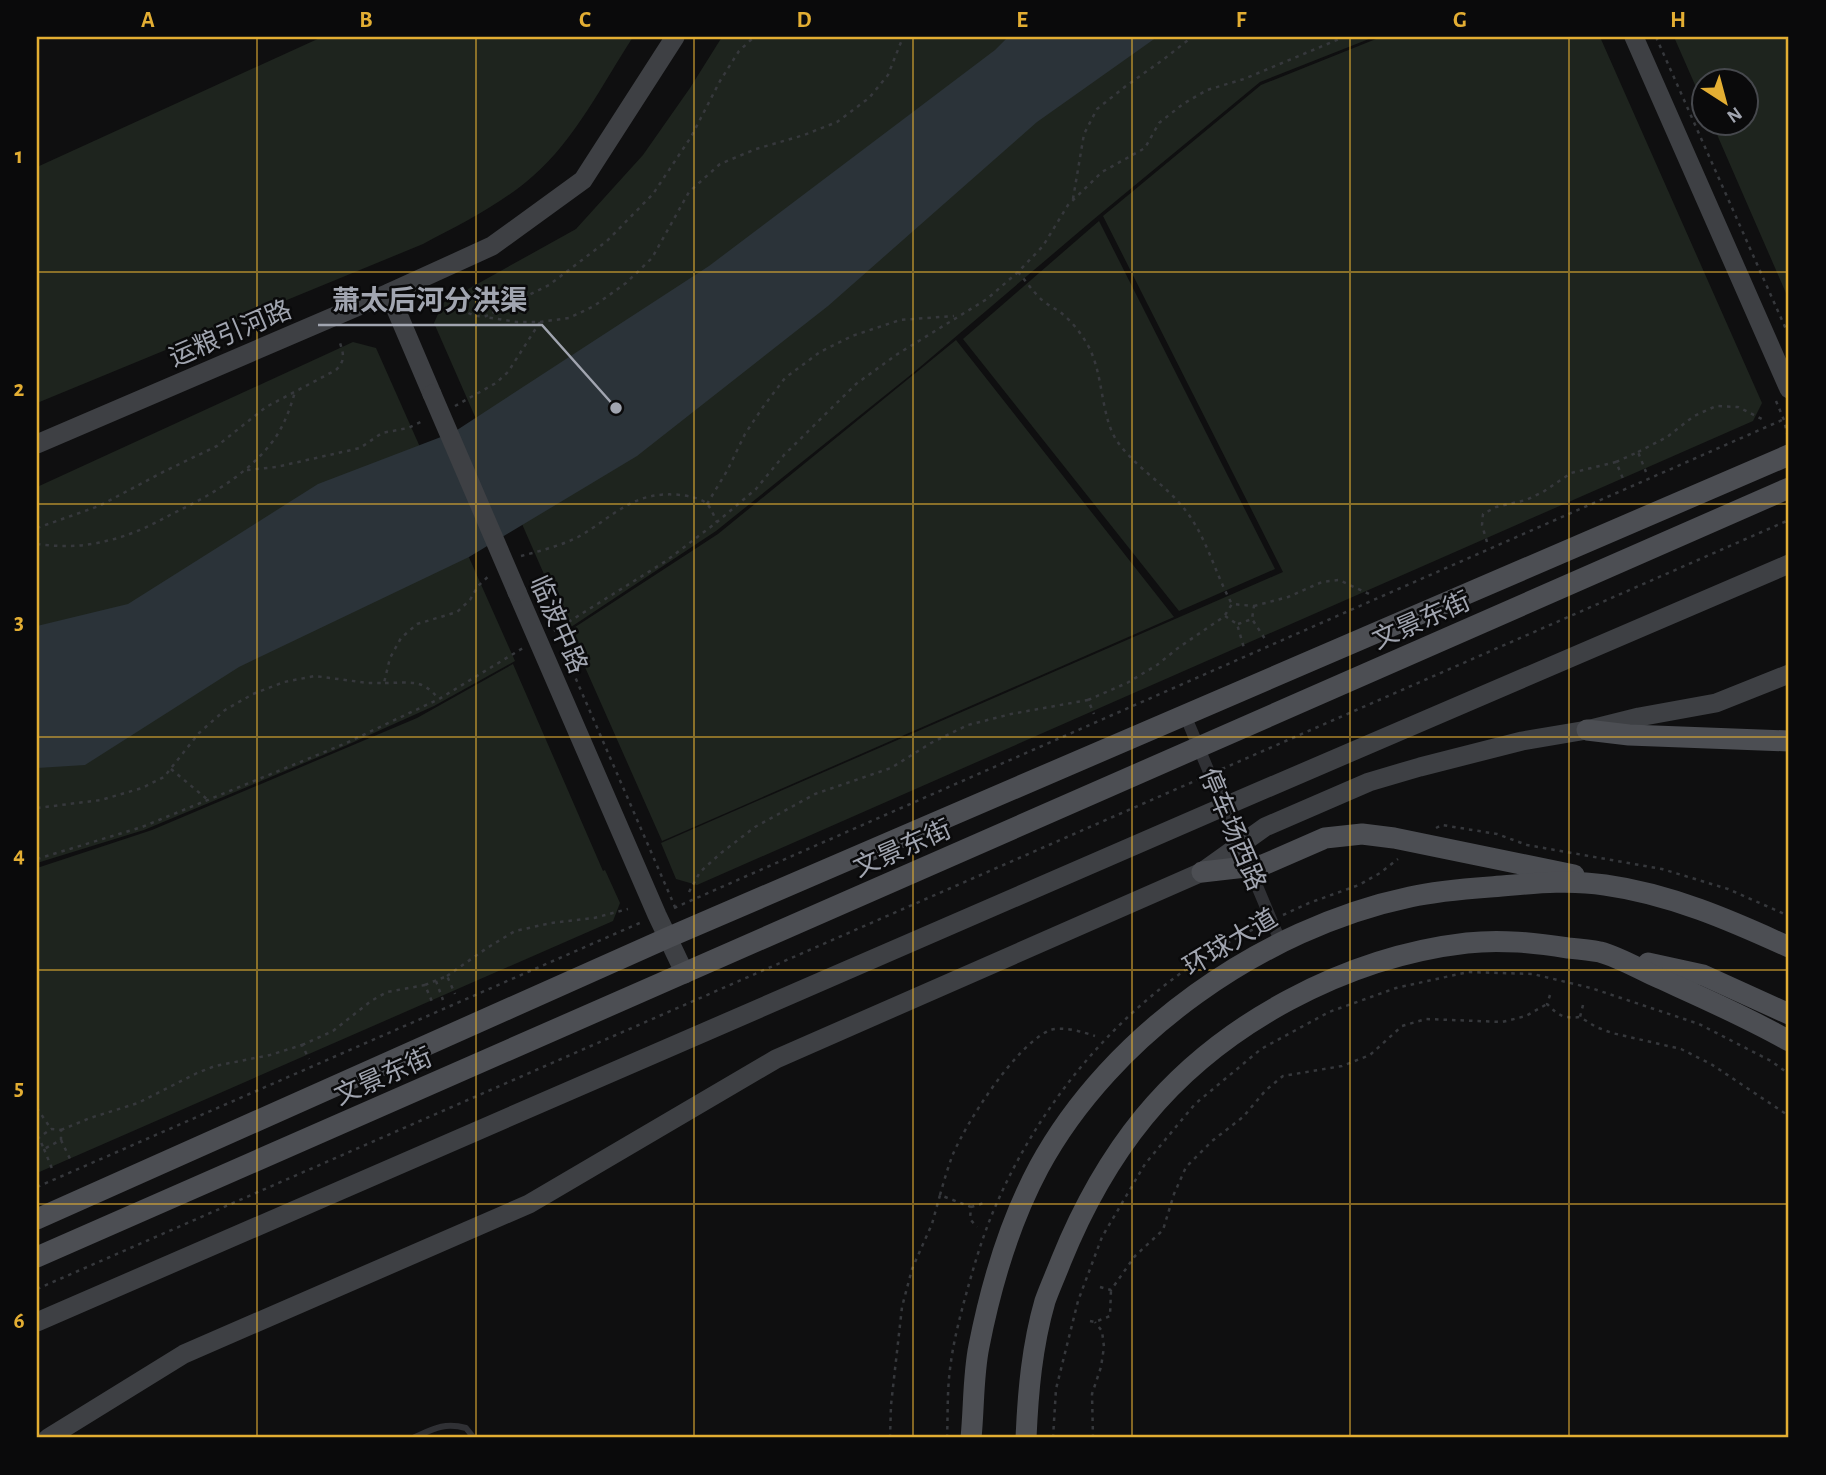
<svg xmlns="http://www.w3.org/2000/svg" width="1826" height="1475" font-family="'Alegreya Sans','Noto Sans SC',sans-serif">
<rect width="100%" height="100%" fill="#0f0f10"/>
<g fill="#1e241e">
<path d="M 322,37 L 633,37 C 603,83 575,140 533,176 C 500,205 461,224 423,244 L 37,403 L 37,167 Z"/>
<path d="M 722,37 L 1374,37 L 1260,82 L 1094,219 L 913,373 L 716,531 L 568,629 L 434,323 L 443,303 L 576,229 L 643,155 L 690,88 Z"/>
<path d="M 1381,37 L 1600,37 L 1762,403 L 1753,421 L 697,885 L 676,879 L 661,843 L 1283,572 L 1103,216 L 1261,85 Z"/>
<path d="M 1674,37 L 1789,37 L 1789,300 L 1712,123 L 1745,122 L 1745,80 L 1703,80 L 1703,103 Z"/>
<path d="M 1099,221 L 1275,569 L 1179,611 L 963,339 Z"/>
<path d="M 956,340 L 1174,617 L 662,841 L 569,631 L 718,534 Z"/>
<path d="M 353,342 L 376,348 L 515,661 L 434,706 L 345,746 L 144,830 L 37,863 L 37,487 Z"/>
<path d="M 513,664 L 603,871 L 605,870 L 620,903 L 613,921 L 37,1173 L 37,868 L 152,830 L 417,718 Z"/>
</g>
<path fill="#2b3339" d="M 1008,37 L 1157,37 L 1037,122 L 828,306 L 637,456 L 469,557 L 239,667 L 85,765 L 37,768 L 37,626 L 128,604 L 318,484 L 454,432 L 709,266 L 995,50 Z"/>
<g fill="none" stroke-linecap="round" stroke-linejoin="round">
<g stroke="#36383c" stroke-width="2.5" stroke-dasharray="3.5 5" stroke-linecap="butt">
<path d="M 1656,37 L 1789,336"/>
<path d="M 1073,199 L 1084,134 L 1097,109 L 1126,86 L 1164,59 L 1192,37"/>
<path d="M 1018,272 C 1026,281 1033,292 1042,300 C 1048,305 1054,308 1060,312 C 1073,322 1086,339 1092,354 C 1103,380 1102,419 1117,441 C 1134,466 1162,482 1181,505 C 1206,533 1214,572 1232,604"/>
<path d="M 453,293 C 463,309 464,315 484,317 L 549,285 L 607,241 L 653,194 L 691,137 L 720,81 L 739,51 L 754,37"/>
<path d="M 540,322 L 569,318 L 594,306 L 626,283 L 652,258 L 689,192 L 720,164 L 756,149 L 804,135 L 837,122 L 869,98 L 888,75 L 903,37"/>
<path d="M 1776,401 L 1784,420 L 1788,438"/>
<path d="M 455,406 L 496,383 L 508,372 L 540,322 L 517,322 L 485,317"/>
<path d="M 1638,452 L 1667,437 L 1694,416 L 1716,406 L 1738,407 L 1764,420"/>
<path d="M 1616,462 L 1638,452 L 1646,472"/>
<path d="M 247,470 L 276,467 L 360,448 L 382,433 L 408,428 L 423,421"/>
<path d="M 707,504 L 727,471 L 745,434 L 763,407 L 785,378 L 820,352 L 852,336 L 900,320 L 954,316"/>
<path d="M 37,528 L 99,506 L 165,471 L 217,446 L 266,407 L 336,370 C 345,361 344,355 340,343"/>
<path d="M 1487,542 L 1482,525 L 1483,514 L 1496,507 L 1526,500 L 1543,492 L 1571,473 L 1616,462 L 1624,481"/>
<path d="M 37,544 C 59,547 84,547 106,541 C 129,536 150,526 170,515 C 209,496 246,476 273,441 C 284,426 290,409 295,392"/>
<path d="M 521,556 C 540,551 560,546 578,537 C 615,516 633,490 681,495 C 688,496 700,498 706,503 C 711,507 714,517 717,522"/>
<path d="M 1254,606 L 1288,597 L 1322,582 L 1339,580 L 1369,594"/>
<path d="M 1225,615 L 1232,604 L 1254,606 L 1252,619"/>
<path d="M 1238,624 L 1252,619 L 1265,639"/>
<path d="M 554,631 L 666,561 L 717,522 L 756,489 L 784,455 L 856,384 L 896,355 L 987,299 L 1018,272 L 1043,246 L 1068,205 L 1102,172 L 1145,148 L 1159,123 L 1183,104 L 1207,90 L 1244,79 L 1344,37"/>
<path d="M 569,663 L 675,907"/>
<path d="M 385,683 C 411,683 421,678 439,699"/>
<path d="M 1088,700 L 1127,683 L 1157,665 L 1178,648 L 1225,616 L 1237,624 L 1244,648"/>
<path d="M 171,769 L 208,800"/>
<path d="M 1222,769 L 1789,520"/>
<path d="M 37,808 L 101,800 L 142,788 L 164,777 L 199,733 L 225,710 L 253,694 L 284,682 L 315,676 L 368,683 L 384,683 L 390,658 L 401,638 L 417,624 L 457,612 L 470,600 L 478,586 L 491,574"/>
<path d="M 1436,828 L 1442,825 L 1497,834 L 1527,845 L 1662,869 L 1728,889 L 1789,916"/>
<path d="M 37,859 L 142,827 L 344,744 L 439,699 L 523,648"/>
<path d="M 689,892 L 700,872 L 721,853 L 755,827 L 815,794 L 891,768 L 931,743 L 968,725 L 1011,714 L 1088,700 L 1094,714"/>
<path d="M 674,908 L 1789,417"/>
<path d="M 1283,915 L 1309,903 L 1359,885 L 1380,873 L 1398,859"/>
<path d="M 447,976 L 487,948 L 515,931 L 551,923 L 594,918 L 628,909"/>
<path d="M 436,981 L 443,1000"/>
<path d="M 425,985 L 447,976 L 455,994"/>
<path d="M 1550,995 L 1547,1004 C 1558,1015 1563,1019 1580,1017"/>
<path d="M 1583,1005 L 1580,1017 L 1596,1027 L 1612,1033 L 1681,1049 L 1711,1064 L 1789,1116"/>
<path d="M 302,1045 L 333,1031 L 371,1001 L 387,992 L 425,985 L 433,1004"/>
<path d="M 37,1108 L 51,1129"/>
<path d="M 61,1130 L 90,1118 L 138,1103 L 197,1073 L 215,1066 L 270,1055 L 302,1045 L 309,1059"/>
<path d="M 37,1139 L 51,1129 L 61,1130 L 61,1140 L 44,1149 L 39,1138"/>
<path d="M 61,1140 L 72,1163"/>
<path d="M 44,1149 L 53,1171"/>
<path d="M 37,1187 L 642,922"/>
<path d="M 940,1195 C 944,1181 948,1167 953,1154 C 968,1120 1014,1048 1048,1031 C 1060,1025 1083,1032 1095,1036"/>
<path d="M 971,1207 L 987,1202"/>
<path d="M 1100,1287 L 1111,1290 L 1135,1256 L 1163,1230 L 1174,1194 L 1186,1167 L 1212,1141 L 1243,1117 L 1266,1090 L 1283,1076 L 1342,1066 L 1370,1055 L 1402,1026 L 1426,1019 L 1502,1022 L 1526,1016 L 1547,1004"/>
<path d="M 37,1289 L 1197,780"/>
<path d="M 1090,1321 L 1095,1322 L 1110,1316 L 1111,1290"/>
<path d="M 890,1438 L 891,1405 L 902,1307 L 912,1269 L 932,1224 L 940,1195 L 971,1207 L 970,1219 L 977,1227"/>
<path d="M 947,1438 C 948,1415 947,1392 950,1369 C 953,1343 960,1316 967,1291 C 975,1262 984,1232 996,1205 C 1047,1087 1141,983 1258,927"/>
<path d="M 1053,1438 L 1056,1389 L 1078,1301 L 1102,1237 L 1145,1164 L 1195,1104 L 1261,1049 L 1329,1012 L 1396,988 L 1468,972 L 1533,974 L 1591,988 L 1699,1024 L 1771,1061 L 1789,1074"/>
<path d="M 1093,1438 L 1092,1394 L 1101,1367 L 1104,1347 L 1102,1331 L 1095,1322"/>
</g>
<path stroke="#303135" stroke-width="6" d="M 413,1438 C 433,1429 444,1422 466,1428 L 474,1438"/>
<path stroke="#303135" stroke-width="12" d="M 1185,715 L 1281,943"/>
<g stroke="#3e4044" stroke-width="19">
<path d="M 1634,37 L 1789,389"/>
<path d="M 389,293 L 432,394"/>
<path d="M 37,444 L 389,293 L 492,246 L 583,180 L 675,37"/>
<path d="M 517,592 L 657,915 L 685,974"/>
<path d="M 37,1322 L 1223,807 L 1789,564"/>
<path d="M 48,1438 L 184,1354 L 529,1204 L 776,1059 L 1202,872 L 1265,827 L 1369,782 L 1420,767 L 1522,741 L 1587,730 L 1639,717 L 1716,703 L 1789,674"/>
</g>
<g stroke="#4c4e53" stroke-width="21">
<path d="M 1587,730 L 1629,735 L 1789,741"/>
<path d="M 1202,872 L 1263,865 L 1325,838 L 1362,834 L 1394,838 L 1574,875"/>
<path d="M 1648,963 L 1703,975 L 1789,1014"/>
<path d="M 37,1219 L 667,938 L 1789,455"/>
<path d="M 37,1257 L 1789,488"/>
<path d="M 971,1438 C 974,1409 973,1375 979,1346 C 991,1285 1009,1223 1039,1167 C 1111,1034 1263,928 1410,897 C 1437,891 1463,889 1490,887 C 1528,884 1566,879 1605,885 C 1670,894 1730,920 1789,947"/>
<path d="M 1026,1438 C 1028,1392 1032,1346 1045,1301 C 1050,1287 1056,1274 1061,1261 C 1082,1209 1108,1161 1144,1117 C 1221,1023 1346,957 1467,943 C 1501,939 1535,943 1568,948 C 1579,949 1590,950 1600,952 C 1619,957 1641,970 1659,978 C 1703,998 1747,1017 1789,1041"/>
</g>
<path stroke="#3e4044" stroke-width="19" d="M 432,394 L 517,592"/>
</g>
<path fill="none" stroke="#e3ae33" stroke-width="2" stroke-opacity="0.55" d="M 257,37 L 257,1438M 476,37 L 476,1438M 694,37 L 694,1438M 913,37 L 913,1438M 1132,37 L 1132,1438M 1350,37 L 1350,1438M 1569,37 L 1569,1438M 37,272 L 1789,272M 37,504 L 1789,504M 37,737 L 1789,737M 37,970 L 1789,970M 37,1204 L 1789,1204"/>
<g text-anchor="middle" stroke-width="5" stroke-linejoin="round" paint-order="stroke">
<g font-size="26" fill="#a1a5b0" stroke="#0a0a0b">
<text transform="translate(230 333) rotate(-23)" y="9">运粮引河路</text>
<text transform="translate(1421 620) rotate(-24)" y="9">文景东街</text>
<text transform="translate(559 624) rotate(66)" y="9">临波中路</text>
<text transform="translate(1233 829) rotate(67)" y="9">停车场西路</text>
<text transform="translate(902 848) rotate(-24)" y="9">文景东街</text>
<text transform="translate(1230 942) rotate(-31)" y="9">环球大道</text>
<text transform="translate(383 1076) rotate(-24)" y="9">文景东街</text>
</g>
</g>
<path fill="none" stroke="#a1a5b0" stroke-width="2.5" d="M616 408L542 325H318"/>
<circle fill="#a1a5b0" stroke="#0a0a0b" stroke-width="2.5" cx="616" cy="408" r="7"/>
<g font-size="28" text-anchor="middle" font-weight="bold" fill="#a1a5b0" stroke="#0a0a0b" stroke-width="5" stroke-linejoin="round" paint-order="stroke">
<text x="430" y="310">萧太后河分洪渠</text>
</g>
<rect width="1826" height="1475" fill="none" stroke="#0a0a0b" stroke-width="77"/>
<g transform="translate(1725 102) rotate(144)"><circle r="33" fill="#0a0a0b" stroke="#46484d" stroke-width="2"/>
<path d="M0-5L12 26L0 18L-12 26Z" fill="#e3ae33"/>
<text y="-10" font-size="19" font-weight="bold" text-anchor="middle" fill="#a1a5b0">N</text>
</g>
<rect x="38" y="38" width="1749" height="1398" fill="none" stroke="#e3ae33" stroke-width="2.5"/>
<g font-size="23" text-anchor="middle" font-weight="bold" fill="#e3ae33">
<text x="148" y="27">A</text>
<text x="366" y="27">B</text>
<text x="585" y="27">C</text>
<text x="804" y="27">D</text>
<text x="1022" y="27">E</text>
<text x="1241" y="27">F</text>
<text x="1460" y="27">G</text>
<text x="1678" y="27">H</text>
<text x="19" y="163">1</text>
<text x="19" y="396">2</text>
<text x="19" y="629">3</text>
<text x="19" y="862">4</text>
<text x="19" y="1095">5</text>
<text x="19" y="1328">6</text>
</g>
</svg>
